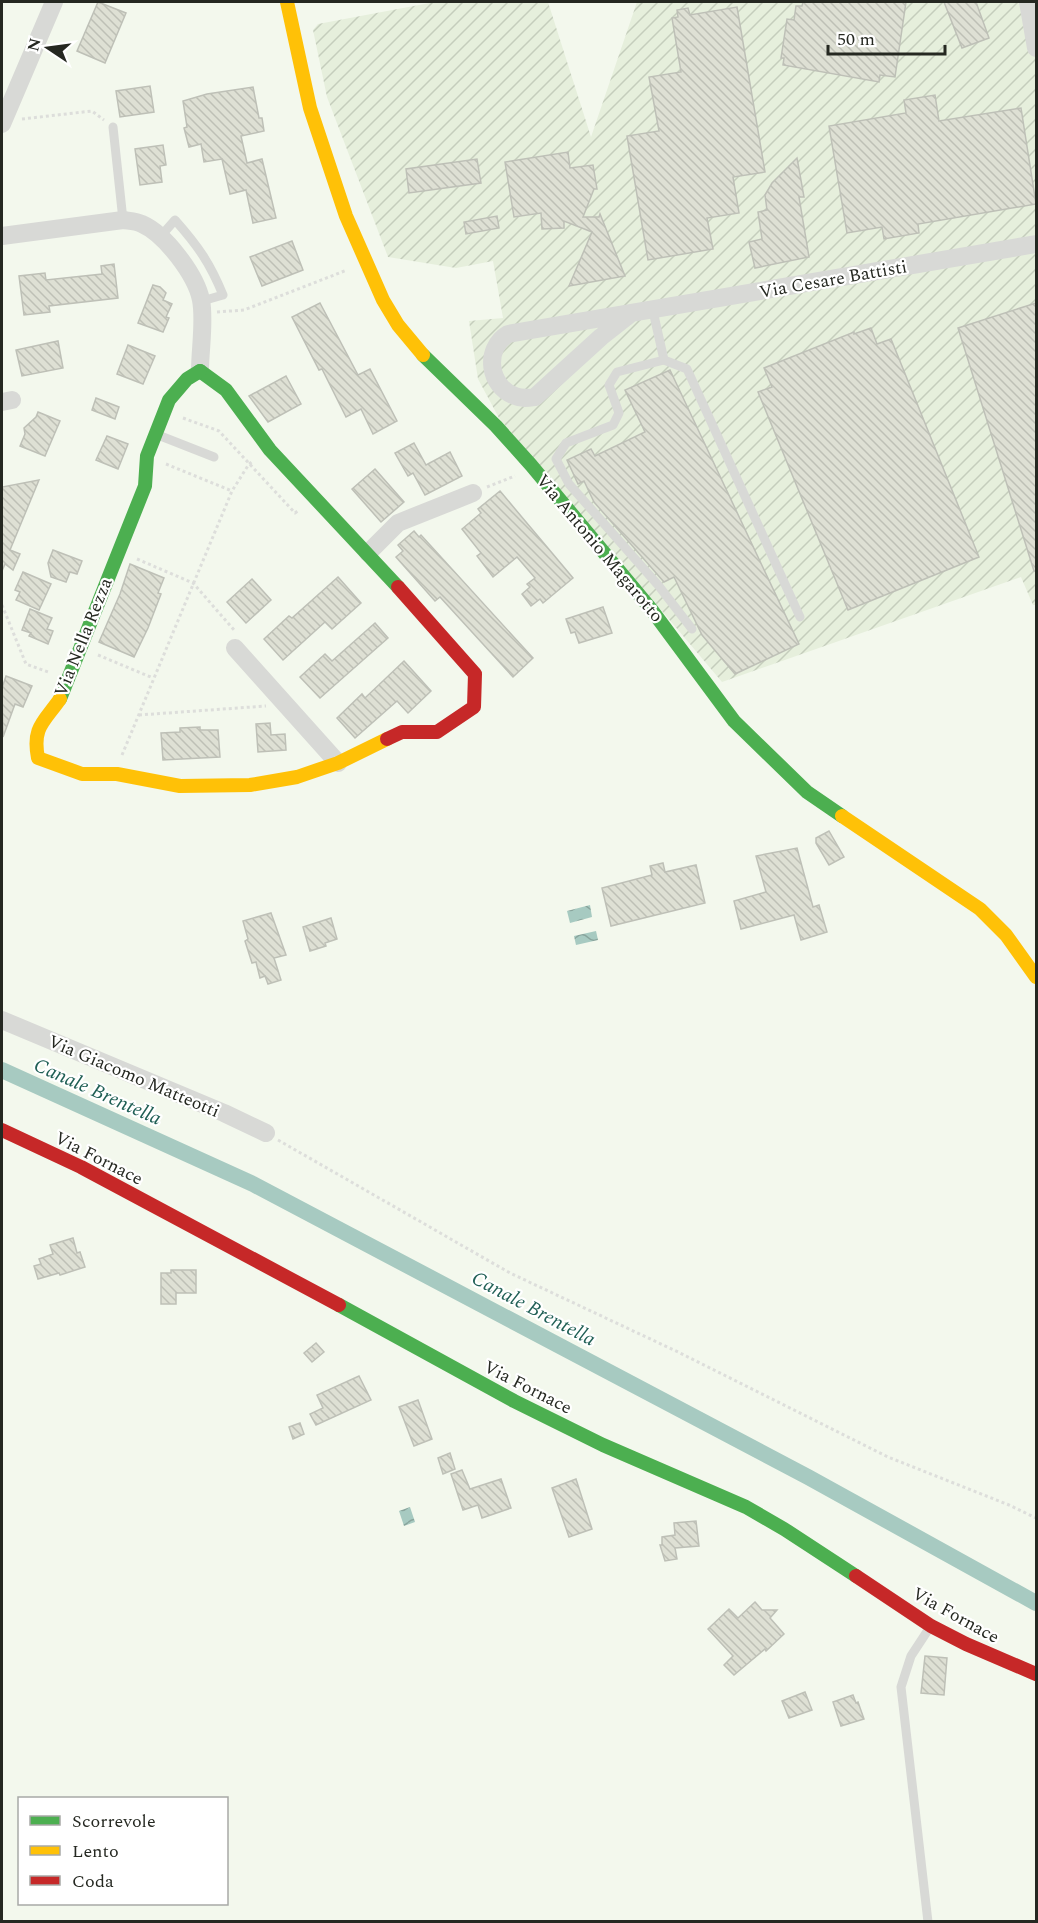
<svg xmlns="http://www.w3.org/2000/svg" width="1038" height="1923" font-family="Spectral,serif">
<defs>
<pattern id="industrial-furrows" width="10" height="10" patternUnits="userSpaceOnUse" patternTransform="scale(1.5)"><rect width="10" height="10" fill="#e6efdc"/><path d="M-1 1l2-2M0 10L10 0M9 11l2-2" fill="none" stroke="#c5cdbc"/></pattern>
<pattern id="water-waves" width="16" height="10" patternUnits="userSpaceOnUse" patternTransform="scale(1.5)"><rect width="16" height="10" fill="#a7cac1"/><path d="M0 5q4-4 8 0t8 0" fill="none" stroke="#88a49c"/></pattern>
<pattern id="building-back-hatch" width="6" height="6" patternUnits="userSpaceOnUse" patternTransform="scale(1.5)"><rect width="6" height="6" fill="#dee0d4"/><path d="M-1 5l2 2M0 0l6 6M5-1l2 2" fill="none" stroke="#bec0b6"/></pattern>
</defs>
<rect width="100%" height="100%" fill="#f3f8ed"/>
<path fill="url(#industrial-furrows)" d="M 435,2 L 548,2 L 591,137 L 637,2 L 1036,2 L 1036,605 L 1033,605 L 1021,577 L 722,682 L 499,418 L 478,379 L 469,321 L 503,318 L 493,261 L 456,268 L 388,257 L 327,97 L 313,30 L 318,24 Z"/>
<g fill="url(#water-waves)">
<path d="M 590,905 L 592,917 L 570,923 L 567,911 Z"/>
<path d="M 596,931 L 598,940 L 576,945 L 574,936 Z"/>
<path d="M 410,1507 L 415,1522 L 404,1526 L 399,1511 Z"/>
</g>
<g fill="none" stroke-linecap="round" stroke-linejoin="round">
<path stroke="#a7cac1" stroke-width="16" d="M 2,1070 L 253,1184 L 808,1477 L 1036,1603"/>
</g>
<g fill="url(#building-back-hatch)" stroke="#bec0b7" stroke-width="1.5">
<path d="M 98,2 L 126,13 L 105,63 L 77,51 Z"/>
<path d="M 803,2 L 906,2 L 895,77 L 880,75 L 879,82 L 783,65 L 784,58 L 781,58 L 787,19 L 794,20 L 796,6 L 802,6 Z"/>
<path d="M 944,2 L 976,2 L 989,38 L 962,48 Z"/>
<path d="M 737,7 L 765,172 L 733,177 L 739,213 L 707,218 L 713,249 L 648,260 L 627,136 L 659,131 L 649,77 L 681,72 L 672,18 L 678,17 L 677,10 L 688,8 L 690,15 Z"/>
<path d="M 150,86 L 154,112 L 120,117 L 116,91 Z"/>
<path d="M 253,87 L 259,118 L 262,118 L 264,131 L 241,136 L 247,163 L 262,159 L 276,218 L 253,223 L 246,190 L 230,194 L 222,159 L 204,162 L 201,144 L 189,147 L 184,128 L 187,127 L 183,101 L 207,94 Z"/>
<path d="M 935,95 L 939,121 L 1021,108 L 1036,204 L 918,224 L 919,233 L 884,239 L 882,227 L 847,233 L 829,126 L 906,113 L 904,100 Z"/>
<path d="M 163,145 L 166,165 L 160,166 L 162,182 L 140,185 L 135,149 Z"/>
<path d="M 568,152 L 570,168 L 593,165 L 597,189 L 594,189 L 583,217 L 599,217 L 600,214 L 625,276 L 569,286 L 592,232 L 564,221 L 564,228 L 542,229 L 541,213 L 514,217 L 505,162 Z"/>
<path d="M 797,158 L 804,197 L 799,197 L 809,257 L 755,268 L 749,242 L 762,239 L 758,212 L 767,210 L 765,195 L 772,183 Z"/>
<path d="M 477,159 L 481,183 L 409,193 L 406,169 Z"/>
<path d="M 497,216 L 499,228 L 466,234 L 464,222 Z"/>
<path d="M 292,241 L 303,270 L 262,286 L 250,257 Z"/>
<path d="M 114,264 L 118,298 L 49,306 L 50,312 L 24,315 L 19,276 L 45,273 L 46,280 L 102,274 L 101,266 Z"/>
<path d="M 153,285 L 160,287 L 166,293 L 163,300 L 172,304 L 166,317 L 169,318 L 163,332 L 138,323 Z"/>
<path d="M 320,303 L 358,375 L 370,369 L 397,421 L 373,434 L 361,409 L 346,417 L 322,369 L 319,370 L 292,317 Z"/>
<path d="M 1036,303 L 1036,571 L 1034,571 L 958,328 Z"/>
<path d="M 871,328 L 877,344 L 891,339 L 979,557 L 848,610 L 758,392 L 772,387 L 764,368 L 854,332 L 854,334 Z"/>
<path d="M 58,341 L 63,368 L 22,376 L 16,350 Z"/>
<path d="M 128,345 L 155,356 L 143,384 L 117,374 Z"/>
<path d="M 670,370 L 799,644 L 735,674 L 702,635 L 674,577 L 664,582 L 594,502 L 584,481 L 578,484 L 567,460 L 591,449 L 595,456 L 645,432 L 625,390 Z"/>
<path d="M 286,376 L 301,404 L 268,422 L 249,396 Z"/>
<path d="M 96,398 L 119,407 L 115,419 L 92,410 Z"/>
<path d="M 38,412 L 60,421 L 45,456 L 20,446 L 25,434 L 24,428 L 36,417 Z"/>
<path d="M 107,436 L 128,444 L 118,469 L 96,460 Z"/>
<path d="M 414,443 L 426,465 L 450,452 L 462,476 L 425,495 L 413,473 L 408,476 L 395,453 Z"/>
<path d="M 375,469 L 404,502 L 381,522 L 352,489 Z"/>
<path d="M 39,480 L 10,550 L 20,554 L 13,570 L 5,564 L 2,571 L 2,487 Z"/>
<path d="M 500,491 L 573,578 L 543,603 L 540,599 L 531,606 L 522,594 L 530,587 L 527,584 L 535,578 L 517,557 L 493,577 L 477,556 L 481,553 L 462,529 L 481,513 L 478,509 Z"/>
<path d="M 414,531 L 419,537 L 421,535 L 533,658 L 513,677 L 440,597 L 435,601 L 396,557 L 403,551 L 398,545 Z"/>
<path d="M 53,550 L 82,561 L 77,574 L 70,572 L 66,582 L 51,577 L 48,563 Z"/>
<path d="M 130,564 L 164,578 L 158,593 L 161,594 L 148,628 L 134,657 L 99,642 L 120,594 Z"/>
<path d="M 23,572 L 51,584 L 39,610 L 16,600 L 20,592 L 15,590 Z"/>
<path d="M 338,577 L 361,603 L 332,629 L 325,622 L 283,660 L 264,639 L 289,616 L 292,618 Z"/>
<path d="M 252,579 L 271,600 L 246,623 L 227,602 Z"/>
<path d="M 603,607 L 612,633 L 579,643 L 575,632 L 571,633 L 566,619 Z"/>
<path d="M 30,609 L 52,618 L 47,629 L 53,631 L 48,644 L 29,636 L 31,633 L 22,630 Z"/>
<path d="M 375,623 L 388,638 L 320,698 L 300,677 L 325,654 L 332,661 Z"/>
<path d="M 404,661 L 431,691 L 408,713 L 397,701 L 355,738 L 337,718 L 362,694 L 365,698 Z"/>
<path d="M 6,676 L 32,686 L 23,707 L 15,704 L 3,737 L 2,688 Z"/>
<path d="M 270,723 L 271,735 L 285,734 L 286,750 L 258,752 L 256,724 Z"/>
<path d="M 200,727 L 200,730 L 218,730 L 220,757 L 163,760 L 161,733 L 180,732 L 180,728 Z"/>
<path d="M 829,831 L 844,857 L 829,865 L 816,843 L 816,838 Z"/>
<path d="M 797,848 L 813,907 L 819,905 L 827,932 L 801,940 L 794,915 L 741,929 L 734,901 L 766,892 L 756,856 Z"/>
<path d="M 663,863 L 665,872 L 696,865 L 705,903 L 611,926 L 602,888 L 652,875 L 650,866 Z"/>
<path d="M 271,913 L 286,955 L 274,958 L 281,980 L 268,984 L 265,976 L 260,978 L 256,962 L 252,963 L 245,941 L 248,939 L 243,921 Z"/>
<path d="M 331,918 L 337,939 L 325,943 L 326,946 L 310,951 L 303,927 Z"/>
<path d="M 73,1238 L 77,1253 L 80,1252 L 85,1267 L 60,1275 L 59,1273 L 38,1279 L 34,1266 L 41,1264 L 39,1259 L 53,1254 L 50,1245 Z"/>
<path d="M 171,1270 L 196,1270 L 196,1293 L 176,1293 L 176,1304 L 161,1304 L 161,1273 L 171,1273 Z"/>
<path d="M 316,1343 L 324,1352 L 312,1362 L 304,1353 Z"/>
<path d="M 359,1376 L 371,1400 L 316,1425 L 310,1414 L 323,1408 L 317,1395 Z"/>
<path d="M 418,1400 L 432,1439 L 414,1446 L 399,1407 Z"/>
<path d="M 300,1423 L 304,1434 L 293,1439 L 289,1427 Z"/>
<path d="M 450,1453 L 455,1469 L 443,1474 L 438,1458 Z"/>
<path d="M 462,1470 L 470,1489 L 501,1479 L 511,1508 L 482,1518 L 478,1505 L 463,1510 L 451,1474 Z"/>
<path d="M 576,1479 L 592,1529 L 569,1537 L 552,1488 Z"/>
<path d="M 696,1521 L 699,1546 L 675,1548 L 677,1559 L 665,1561 L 660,1545 L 662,1545 L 662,1537 L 675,1535 L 674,1523 Z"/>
<path d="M 755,1602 L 762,1610 L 777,1610 L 770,1618 L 784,1634 L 766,1651 L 765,1649 L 734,1675 L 724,1665 L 733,1656 L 708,1629 L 729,1609 L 738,1618 Z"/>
<path d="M 925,1656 L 947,1658 L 944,1695 L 921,1693 Z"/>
<path d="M 805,1692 L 812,1710 L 789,1718 L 782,1701 Z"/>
<path d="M 853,1695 L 856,1703 L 858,1702 L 864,1719 L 841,1726 L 833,1702 Z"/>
</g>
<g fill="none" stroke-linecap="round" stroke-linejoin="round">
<g stroke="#dddedb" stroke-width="3" stroke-dasharray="3 3" stroke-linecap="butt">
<path d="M 22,119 L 92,111 L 104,120"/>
<path d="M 217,312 L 244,310 L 347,270"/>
<path d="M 183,418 L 219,431 L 295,513 L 299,510"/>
<path d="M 166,464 L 232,491"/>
<path d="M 487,487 L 515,476"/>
<path d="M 137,559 L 193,583 L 235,631"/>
<path d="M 2,605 L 26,664 L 48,672"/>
<path d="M 98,655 L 153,678"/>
<path d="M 139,715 L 266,706"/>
<path d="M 122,755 L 232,491 L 249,464 L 253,461"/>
<path d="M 278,1140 L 510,1273 L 678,1352 L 888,1457 L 1009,1505 L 1036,1518"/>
</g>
<g stroke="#d8d9d6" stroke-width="9">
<path d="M 113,127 L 123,220"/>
<path d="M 160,237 L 175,220 C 198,246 210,263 223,295 L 202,301"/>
<path d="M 653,311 L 664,360 L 617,372 L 609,385 L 619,413 L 613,425 L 566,443 L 556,459 L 569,484 L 658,585 L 692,629"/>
<path d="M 664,360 L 687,369 L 800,617"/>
<path d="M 158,435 L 214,457"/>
<path d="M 928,1922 L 901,1687 L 911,1656 L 930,1627"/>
</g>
<g stroke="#d8d9d6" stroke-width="18">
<path d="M 1028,2 L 1036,48"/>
<path d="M 2,124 L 54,2"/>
<path d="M 2,236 L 123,220 C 129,221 136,221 142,224 C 165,234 196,275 201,300 C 205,321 200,349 200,371"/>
<path d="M 629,315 L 601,337 L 535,397 C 528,398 522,399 515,396 C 489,387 483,349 508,334 L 1036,244"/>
<path d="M 2,402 L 12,400"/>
<path d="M 368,553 L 398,523 L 473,493"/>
<path d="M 235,648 L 338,763"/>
<path d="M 2,1020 L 224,1113 L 266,1133"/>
</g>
<g stroke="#4caf50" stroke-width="14">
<path d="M 423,355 L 496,426 L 531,465 L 651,609 L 734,721 L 807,792 L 842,816"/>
<path d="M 200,371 L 226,390 L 270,450 L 398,587"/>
<path d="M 60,699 L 145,486 L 147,456 L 169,400 L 187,379 L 200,371"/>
<path d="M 339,1305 L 514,1401 L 603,1445 L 746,1507 L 784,1529 L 856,1576"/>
</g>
<g stroke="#ffc107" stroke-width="14">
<path d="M 287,2 L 310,108 L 346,216 L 383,300 L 398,325 L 423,355"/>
<path d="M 60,699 C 44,722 32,727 38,758 L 82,774 L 117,774 L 180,786 L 250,785 L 297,777 L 338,763 L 387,739"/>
<path d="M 842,816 L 980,909 L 1006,935 L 1036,977"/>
</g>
<g stroke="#c62828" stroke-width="14">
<path d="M 387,739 L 402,732 L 437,732 L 474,707 L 475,674 L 398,587"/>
<path d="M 2,1130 L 81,1167 L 339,1305"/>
<path d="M 856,1576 L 931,1626 L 966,1644 L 1036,1674"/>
</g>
</g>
<g text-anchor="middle" stroke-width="4.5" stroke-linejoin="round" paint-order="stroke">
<g font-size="18" fill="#252821" stroke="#fff">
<text transform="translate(833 279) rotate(-10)" y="6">Via Cesare Battisti</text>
<text transform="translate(600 548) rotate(50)" y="6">Via Antonio Magarotto</text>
<text transform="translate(83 637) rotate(-68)" y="6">Via Nella Rezza</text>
<text transform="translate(134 1076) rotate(23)" y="6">Via Giacomo Matteotti</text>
<text transform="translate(99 1158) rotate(27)" y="6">Via Fornace</text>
<text transform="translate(528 1387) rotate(27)" y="6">Via Fornace</text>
<text transform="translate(956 1615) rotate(29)" y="6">Via Fornace</text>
</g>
<g font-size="20" font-style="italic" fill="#216056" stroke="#fff">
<text transform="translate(98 1091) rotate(24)" y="7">Canale Brentella</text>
<text transform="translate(534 1308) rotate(28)" y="7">Canale Brentella</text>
</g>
</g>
<rect width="1038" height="1923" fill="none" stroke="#252821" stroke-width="6"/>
<rect x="18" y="1797" width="210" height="108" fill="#ffffff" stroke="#a8a9a6" stroke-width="1.5"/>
<rect x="30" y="1816" width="30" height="9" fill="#4caf50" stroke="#a8a9a6" stroke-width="1.5"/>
<text x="72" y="1827" font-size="18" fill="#252821">Scorrevole</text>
<rect x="30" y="1846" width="30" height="9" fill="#ffc107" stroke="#a8a9a6" stroke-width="1.5"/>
<text x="72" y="1857" font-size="18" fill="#252821">Lento</text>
<rect x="30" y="1876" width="30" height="9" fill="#c62828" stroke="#a8a9a6" stroke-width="1.5"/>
<text x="72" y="1887" font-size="18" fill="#252821">Coda</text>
<g transform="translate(48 48) rotate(283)" stroke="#ffffff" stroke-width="4.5" paint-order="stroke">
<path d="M0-4.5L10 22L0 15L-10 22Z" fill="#252821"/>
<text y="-9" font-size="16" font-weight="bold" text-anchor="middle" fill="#252821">N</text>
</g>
<path d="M828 45v9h117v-9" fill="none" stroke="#252821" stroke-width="3"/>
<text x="837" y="45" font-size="18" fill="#252821" stroke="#ffffff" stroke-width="4.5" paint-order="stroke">50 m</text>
</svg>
